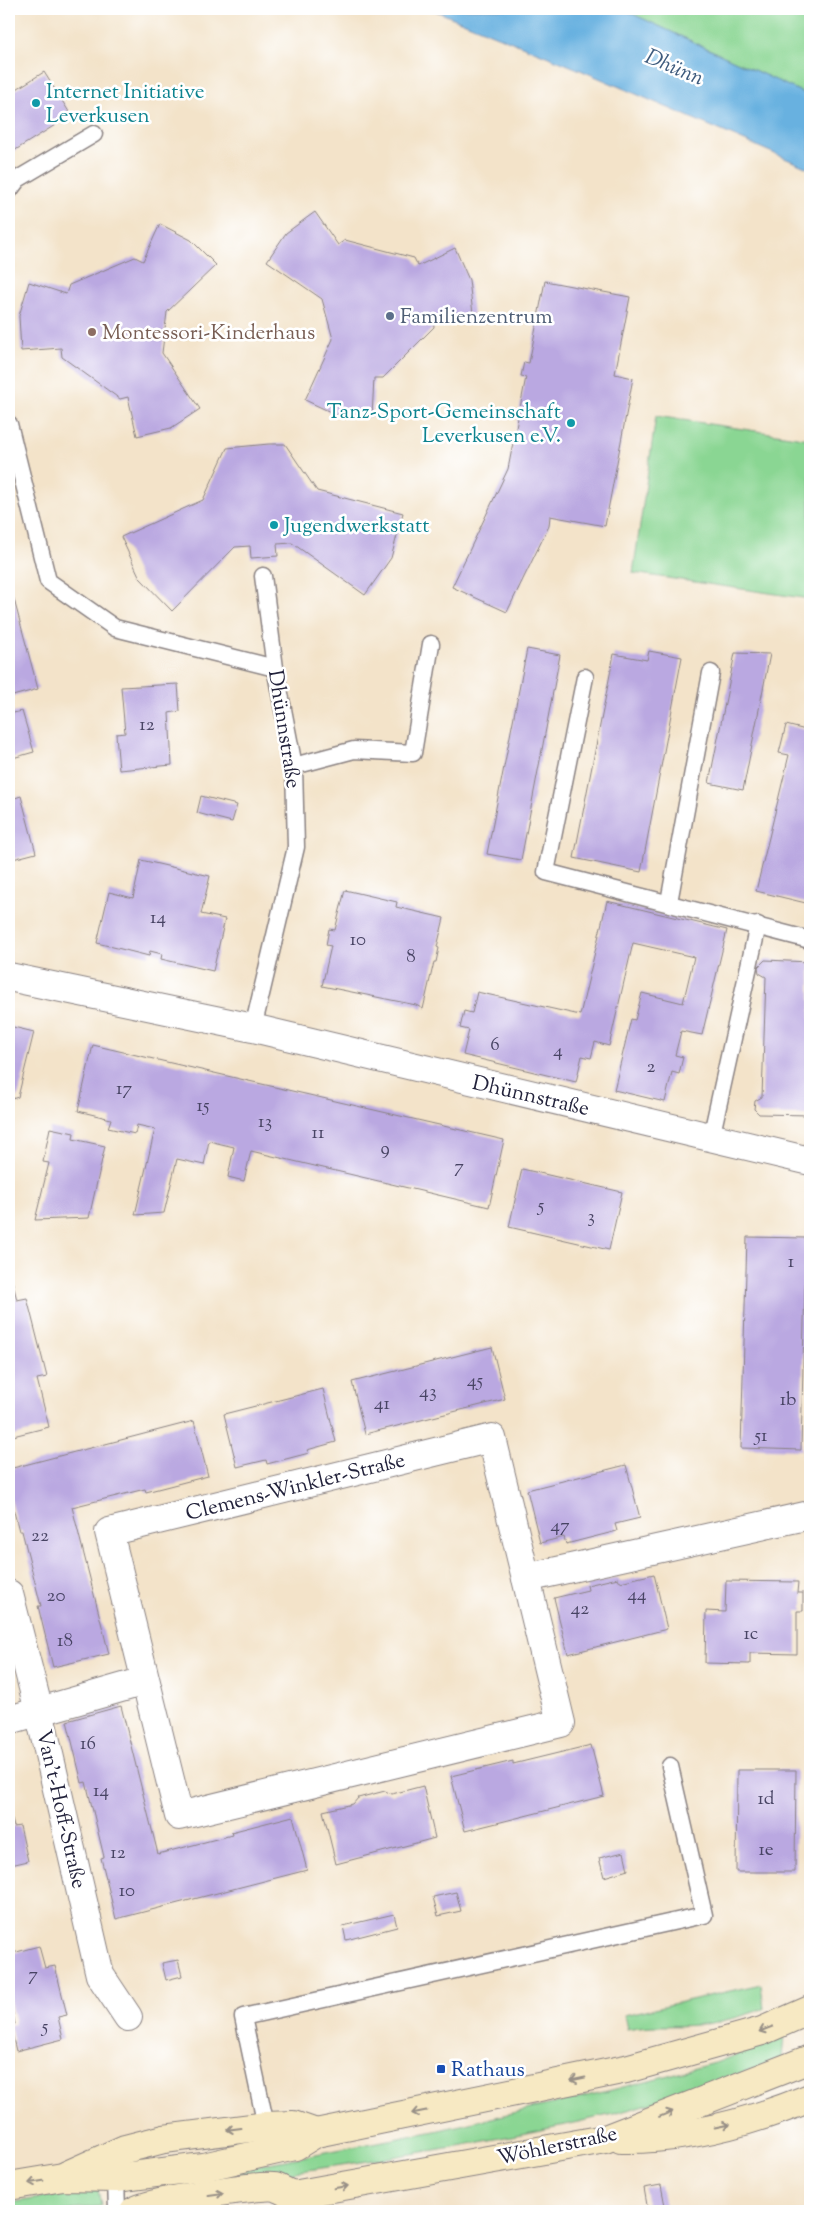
<svg xmlns="http://www.w3.org/2000/svg" width="819" height="2220" font-family="'Sorts Mill Goudy',serif">
<rect width="100%" height="100%" fill="#fff"/>
<filter id="ink" filterUnits="userSpaceOnUse"><feTurbulence type="fractalNoise" baseFrequency=".02" numOctaves="2"/><feDisplacementMap in="SourceGraphic" scale="10" xChannelSelector="R" yChannelSelector="G"/><feConvolveMatrix kernelMatrix="1 2 1 2 8 2 1 2 1" color-interpolation-filters="sRGB"/></filter>
<filter id="wash" filterUnits="userSpaceOnUse"><feTurbulence type="fractalNoise" baseFrequency=".0096" numOctaves="4" result="noise"/><feDisplacementMap in="SourceGraphic" scale="20" xChannelSelector="R" yChannelSelector="G"/><feGaussianBlur stdDeviation="1.12" result="paint"/><feColorMatrix in="noise" values="0 0 0 0 0 0 0 0 0 0 0 0 0 0 0 0 0 1.4 0 .05"/><feComposite in="paint" operator="in"/></filter>
<g filter="url(#wash)">
<rect width="100%" height="100%" fill="#f3e3c9"/>
<g fill="#8ad693" stroke="#567c67">
<path d="M 622,9 L 810,9 L 810,96 Z"/>
<path d="M 656,416 L 810,439 L 810,599 L 633,573 Z"/>
<path d="M 761,1984 L 764,2009 C 741,2016 720,2023 696,2025 C 673,2027 650,2024 627,2029 L 624,2015 Z"/>
<path d="M 784,2035 L 782,2058 C 725,2079 668,2100 609,2115 C 482,2145 353,2164 224,2182 L 223,2172 L 435,2131 L 608,2091 L 718,2062 Z"/>
<path d="M 98,2189 L 101,2206 L 66,2211 L 9,2211 L 9,2203 Z"/>
</g>
<path fill="#68b1e0" stroke="#456a8e" d="M 431,9 L 622,9 L 810,96 L 810,169 L 578,69 Z"/>
<g id="blocks">
<g fill="#baa8e1">
<path d="M 44,72 L 71,115 L 9,154 L 9,80 L 15,90 Z"/>
<path d="M 315,212 L 338,245 L 345,240 L 414,258 L 418,266 L 455,248 L 469,280 L 473,314 L 433,318 L 434,327 L 383,378 L 374,378 L 372,417 L 337,415 L 305,400 L 333,339 L 322,299 L 267,261 L 286,233 Z"/>
<path d="M 160,224 L 191,240 L 216,265 L 167,312 L 162,353 L 200,409 L 171,428 L 137,436 L 128,397 L 120,399 L 62,357 L 61,348 L 21,351 L 19,316 L 29,282 L 66,294 L 69,285 L 135,257 L 143,261 Z"/>
<path d="M 545,281 L 630,297 L 615,374 L 633,378 L 605,526 L 550,516 L 549,526 L 507,612 L 452,587 L 508,469 L 526,377 L 521,376 L 524,362 L 529,363 Z"/>
<path d="M 269,444 L 285,444 L 317,491 L 403,513 L 391,558 L 365,595 L 292,543 L 277,544 L 278,556 L 251,558 L 250,546 L 235,547 L 172,611 L 140,578 L 121,537 L 203,500 L 227,448 Z"/>
<path d="M 9,581 L 38,689 L 9,697 Z"/>
<path d="M 527,649 L 560,655 L 521,860 L 487,854 Z"/>
<path d="M 649,651 L 682,657 L 641,872 L 574,858 L 614,654 L 647,660 Z"/>
<path d="M 735,653 L 770,654 L 743,790 L 709,783 Z"/>
<path d="M 178,684 L 180,711 L 169,713 L 172,765 L 119,770 L 116,734 L 125,733 L 121,687 Z"/>
<path d="M 22,711 L 34,752 L 9,759 L 9,714 Z"/>
<path d="M 786,725 L 810,731 L 810,904 L 756,891 L 789,755 L 779,753 Z"/>
<path d="M 21,796 L 36,853 L 9,860 L 9,800 Z"/>
<path d="M 201,796 L 237,805 L 232,822 L 197,813 Z"/>
<path d="M 141,860 L 210,876 L 201,914 L 225,919 L 213,971 L 161,959 L 162,954 L 150,951 L 149,956 L 97,943 L 109,892 L 133,898 Z"/>
<path d="M 345,890 L 397,902 L 396,907 L 444,918 L 437,947 L 439,948 L 436,962 L 434,962 L 423,1009 L 416,1005 L 322,986 L 331,946 L 326,945 L 329,929 L 335,930 Z"/>
<path d="M 607,901 L 727,930 L 702,1035 L 681,1031 L 675,1055 L 683,1057 L 679,1074 L 672,1072 L 665,1102 L 614,1090 L 631,1019 L 635,1020 L 642,993 L 683,1003 L 694,957 L 633,943 L 609,1046 L 595,1042 L 591,1058 L 582,1056 L 576,1082 L 463,1055 L 469,1030 L 460,1028 L 464,1011 L 472,1013 L 477,992 L 580,1015 Z"/>
<path d="M 765,960 L 810,962 L 810,1115 L 759,1114 L 754,1109 L 755,1101 L 762,1097 L 766,977 L 759,973 L 758,967 Z"/>
<path d="M 9,1026 L 34,1032 L 18,1097 L 9,1100 Z"/>
<path d="M 93,1045 L 504,1140 L 489,1207 L 251,1151 L 244,1181 L 228,1177 L 234,1147 L 209,1141 L 204,1165 L 177,1159 L 164,1213 L 135,1215 L 155,1129 L 137,1125 L 135,1134 L 108,1128 L 111,1119 L 78,1111 Z"/>
<path d="M 50,1128 L 74,1133 L 73,1139 L 105,1146 L 89,1218 L 35,1220 L 49,1163 L 43,1162 Z"/>
<path d="M 522,1169 L 622,1192 L 609,1250 L 509,1227 Z"/>
<path d="M 747,1237 L 806,1238 L 801,1450 L 741,1448 Z"/>
<path d="M 9,1268 L 17,1300 L 27,1298 L 47,1377 L 37,1379 L 49,1427 L 9,1437 Z"/>
<path d="M 492,1347 L 505,1399 L 365,1434 L 352,1382 Z"/>
<path d="M 323,1389 L 336,1442 L 307,1450 L 309,1453 L 267,1464 L 266,1460 L 237,1467 L 224,1414 Z"/>
<path d="M 194,1421 L 208,1476 L 146,1492 L 145,1489 L 72,1507 L 109,1654 L 53,1667 L 38,1606 L 41,1606 L 22,1531 L 19,1531 L 9,1492 L 9,1469 Z"/>
<path d="M 626,1465 L 640,1518 L 615,1524 L 617,1531 L 566,1544 L 564,1537 L 540,1543 L 527,1490 Z"/>
<path d="M 654,1574 L 667,1629 L 568,1654 L 554,1598 L 588,1590 L 587,1585 L 618,1578 L 620,1582 Z"/>
<path d="M 726,1581 L 798,1582 L 797,1593 L 803,1593 L 803,1611 L 797,1611 L 797,1654 L 750,1653 L 750,1664 L 705,1663 L 706,1611 L 725,1612 Z"/>
<path d="M 121,1706 L 158,1854 L 232,1835 L 231,1832 L 293,1816 L 307,1870 L 116,1919 L 101,1858 L 104,1857 L 86,1782 L 82,1783 L 67,1721 Z"/>
<path d="M 591,1745 L 604,1796 L 465,1831 L 451,1776 L 513,1761 L 513,1764 Z"/>
<path d="M 737,1770 L 796,1770 L 795,1872 L 736,1872 Z"/>
<path d="M 423,1786 L 435,1838 L 336,1864 L 323,1811 L 353,1804 L 358,1798 L 385,1791 L 392,1794 Z"/>
<path d="M 9,1808 L 14,1827 L 20,1826 L 28,1861 L 11,1865 L 9,1862 Z"/>
<path d="M 624,1852 L 628,1870 L 604,1877 L 599,1858 Z"/>
<path d="M 456,1892 L 461,1911 L 438,1916 L 433,1897 Z"/>
<path d="M 394,1914 L 397,1927 L 346,1940 L 343,1926 Z"/>
<path d="M 39,1946 L 45,1968 L 55,1966 L 67,2015 L 58,2017 L 63,2039 L 16,2051 L 10,2025 L 15,2024 L 9,1996 L 9,1954 Z"/>
<path d="M 178,1960 L 182,1976 L 166,1980 L 162,1963 Z"/>
<path d="M 661,2185 L 666,2211 L 648,2211 L 644,2188 Z"/>
</g>
</g>
</g>
<g filter="url(#ink)">
<use href="#blocks" fill-opacity="0" stroke="#8a8282" stroke-width="1"/>
<g fill="none" stroke-linecap="round" stroke-linejoin="round">
<defs>
<g id="lane">
<path d="M 9,191 L 18,179 L 94,134"/>
<path d="M 9,424 L 48,581 L 115,628 L 275,668"/>
<path d="M 585,677 L 546,872 L 810,940"/>
<path d="M 294,766 L 354,750 L 413,753 L 431,644"/>
<path d="M 669,902 L 711,673"/>
<path d="M 253,1028 L 296,847 L 294,766 L 275,668 L 263,576"/>
<path d="M 711,1138 L 758,925"/>
<path d="M 266,2126 L 243,2017 L 704,1915 L 670,1766"/>
<path d="M 116,2178 L 117,2211"/>
</g>
<g id="street">
<path d="M 9,977 L 253,1028 L 810,1161"/>
<path d="M 492,1438 L 561,1723 L 179,1816 L 109,1532 Z"/>
<path d="M 526,1578 L 810,1515"/>
<path d="M 9,1594 L 39,1711 L 100,1975 L 128,2017"/>
<path d="M 9,1720 L 145,1681"/>
</g>
<g id="secondary">
<path d="M 621,2139 C 685,2140 751,2122 810,2098"/>
<path d="M 67,2175 L 125,2149 L 164,2139 L 266,2126 L 293,2125 L 316,2133"/>
<path d="M 9,2186 L 63,2177 L 116,2178 L 203,2167 L 295,2146 L 316,2133 L 626,2069 L 762,2031 L 810,2010"/>
<path d="M 134,2211 C 147,2202 259,2184 275,2187 C 281,2189 287,2193 293,2195 L 605,2139 L 810,2059"/>
</g>
</defs>
<use href="#lane" stroke="#8a8282" stroke-width="19"/>
<use href="#street" stroke="#8a8282" stroke-width="30"/>
<use href="#secondary" stroke="#8a8282" stroke-width="30"/>
<use href="#lane" stroke="#fff" stroke-width="16"/>
<use href="#street" stroke="#fff" stroke-width="28"/>
<use href="#secondary" stroke="#f7e9c3" stroke-width="28"/>
</g>
<defs><path id="oneway-shaft" d="M-6 0H5M1.5-3L5.5 0L1.5 3" fill="none" stroke-width="1.6" stroke-linecap="round" stroke-linejoin="round" transform="scale(1.25)"/></defs>
<g stroke="#978f86">
<use href="#oneway-shaft" transform="translate(766 2029) rotate(159)"/>
<use href="#oneway-shaft" transform="translate(578 2079) rotate(168)"/>
<use href="#oneway-shaft" transform="translate(419 2112) rotate(169)"/>
<use href="#oneway-shaft" transform="translate(666 2114) rotate(-22)"/>
<use href="#oneway-shaft" transform="translate(722 2126) rotate(-12)"/>
<use href="#oneway-shaft" transform="translate(234 2129) rotate(173)"/>
<use href="#oneway-shaft" transform="translate(36 2182) rotate(170)"/>
<use href="#oneway-shaft" transform="translate(341 2187) rotate(-10)"/>
<use href="#oneway-shaft" transform="translate(216 2194) rotate(-8)"/>
</g>
</g>
<g fill="#0f9aa8" stroke="#fff" stroke-width="2">
<circle cx="36" cy="103" r="5"/>
<circle cx="571" cy="423" r="5"/>
<circle cx="274" cy="525" r="5"/>
</g>
<circle fill="#5c6f8a" stroke="#fff" stroke-width="2" cx="390" cy="316" r="5"/>
<circle fill="#8d6e63" stroke="#fff" stroke-width="2" cx="92" cy="332" r="5"/>
<rect fill="#1a4fb4" stroke="#fff" stroke-width="2" x="436" y="2064" width="10" height="10" rx="2.5"/>
<g text-anchor="middle" stroke-width="5" stroke-linejoin="round" paint-order="stroke">
<g font-size="19" fill="#484464">
<text x="147" y="730">12</text>
<text x="158" y="923">14</text>
<text x="358" y="945">10</text>
<text x="411" y="962">8</text>
<text x="495" y="1050">6</text>
<text x="558" y="1056">4</text>
<text x="651" y="1072">2</text>
<text x="124" y="1094">17</text>
<text x="203" y="1111">15</text>
<text x="265" y="1127">13</text>
<text x="318" y="1138">11</text>
<text x="385" y="1154">9</text>
<text x="459" y="1172">7</text>
<text x="541" y="1211">5</text>
<text x="591" y="1222">3</text>
<text x="791" y="1267">1</text>
<text x="475" y="1386">45</text>
<text x="428" y="1397">43</text>
<text x="788" y="1405">1b</text>
<text x="382" y="1409">41</text>
<text x="761" y="1441">51</text>
<text x="560" y="1531">47</text>
<text x="40" y="1541">22</text>
<text x="637" y="1600">44</text>
<text x="56" y="1601">20</text>
<text x="580" y="1614">42</text>
<text x="751" y="1639">1c</text>
<text x="65" y="1646">18</text>
<text x="88" y="1749">16</text>
<text x="101" y="1796">14</text>
<text x="766" y="1804">1d</text>
<text x="766" y="1855">1e</text>
<text x="118" y="1858">12</text>
<text x="127" y="1896">10</text>
<text x="33" y="1980">7</text>
<text x="45" y="2032">5</text>
</g>
<g font-size="21" fill="#0d838f" stroke="#fff" text-anchor="start">
<text x="46" y="98">Internet Initiative<tspan x="46" dy="24">Leverkusen</tspan></text>
<text x="561" y="418" text-anchor="end">Tanz-Sport-Gemeinschaft<tspan x="561" dy="24">Leverkusen e.V.</tspan></text>
<text x="284" y="532">Jugendwerkstatt</text>
</g>
<g font-size="21" fill="#4e5e75" stroke="#fff" text-anchor="start">
<text x="400" y="323">Familienzentrum</text>
</g>
<g font-size="21" fill="#785e54" stroke="#fff" text-anchor="start">
<text x="102" y="339">Montessori-Kinderhaus</text>
</g>
<g font-size="21" fill="#22223b" stroke="#fff">
<text transform="translate(285 729) rotate(81)" y="7">Dhünnstraße</text>
<text transform="translate(531 1095) rotate(13)" y="7">Dhünnstraße</text>
<text transform="translate(295 1486) rotate(-14)" y="7">Clemens-Winkler-Straße</text>
<text transform="translate(62 1809) rotate(77)" y="7">Van't-Hoff-Straße</text>
<text transform="translate(557 2145) rotate(-12)" y="7">Wöhlerstraße</text>
</g>
<g font-size="21" fill="#164399" stroke="#fff" text-anchor="start">
<text x="451" y="2076">Rathaus</text>
</g>
<g font-size="22" font-style="italic" fill="#3e5b7d" stroke="#fff">
<text transform="translate(675 66) rotate(23)" y="8">Dhünn</text>
</g>
</g>
<rect width="819" height="2220" fill="none" stroke="#fff" stroke-width="30"/>
</svg>
